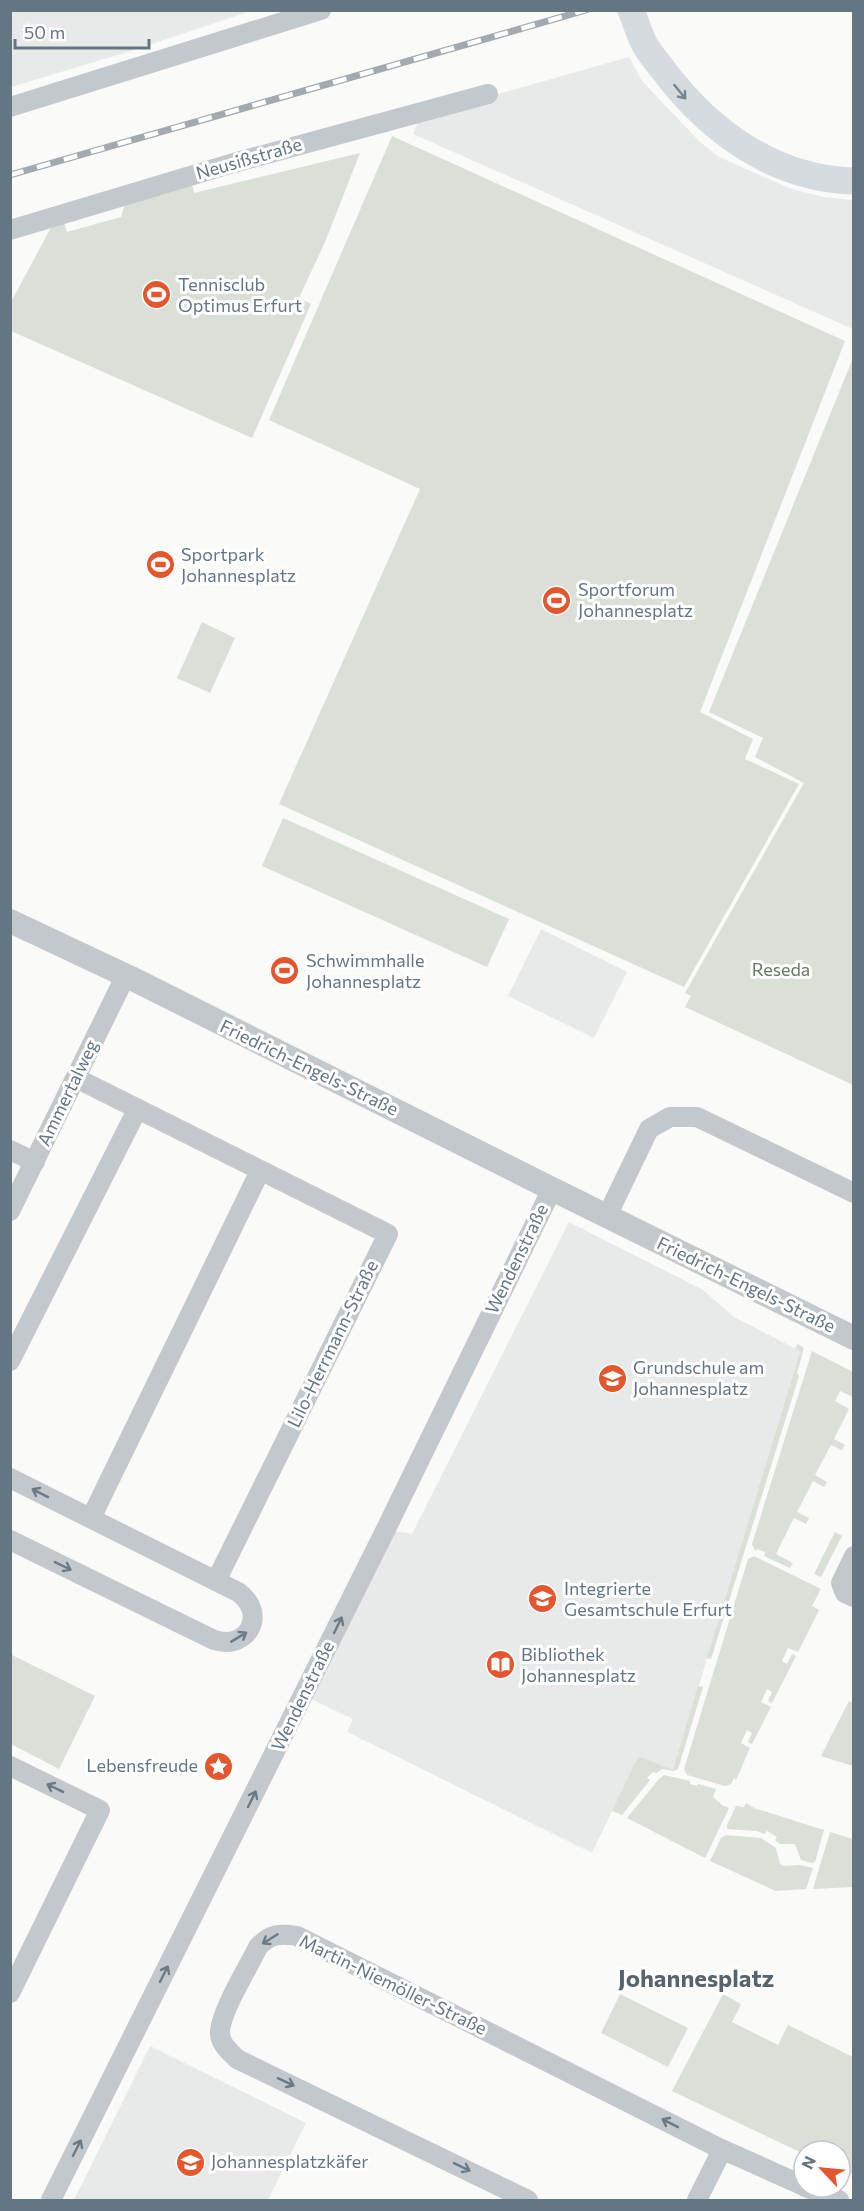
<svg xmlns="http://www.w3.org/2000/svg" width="864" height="2211" font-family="Commissioner,sans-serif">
<rect width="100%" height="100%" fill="#fafaf8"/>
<g fill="#e8e9e9">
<path d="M 11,10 L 251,10 L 251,11 L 134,50 L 11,87 Z"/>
<path d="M 629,57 L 642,81 L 700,142 L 719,157 L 789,188 L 823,197 L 853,200 L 853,329 L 413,134 L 421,116 Z"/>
<path d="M 541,929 L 627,972 L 594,1038 L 508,996 Z"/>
<path d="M 569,1222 L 703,1290 L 734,1317 L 800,1351 L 673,1771 L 638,1756 L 592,1853 L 347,1732 L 353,1719 L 311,1699 L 395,1531 L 412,1534 Z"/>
<path d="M 150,2046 L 306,2123 L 268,2200 L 74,2200 Z"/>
</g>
<g fill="#dadfd7">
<path d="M 392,136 L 845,341 L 700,712 L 753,739 L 745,759 L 799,784 L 684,987 L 279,804 L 420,489 L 269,420 Z"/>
<path d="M 360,153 L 325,242 L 299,298 L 311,304 L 252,438 L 11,331 L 11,302 L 55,220 L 63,219 L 67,232 L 121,217 L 126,200 L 192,184 L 194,193 Z"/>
<path d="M 853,358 L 853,1085 L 685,1007 L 691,996 L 685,993 L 804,783 L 755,757 L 763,738 L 709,712 Z"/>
<path d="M 202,622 L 235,638 L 210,693 L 177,678 Z"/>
<path d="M 283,818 L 509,919 L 487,967 L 262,866 Z"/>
<path d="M 798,1344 L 804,1348 L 797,1373 L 799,1376 L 711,1659 L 707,1658 L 798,1358 L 800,1351 L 795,1348 Z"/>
<path d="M 812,1351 L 853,1372 L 853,1397 L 840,1391 L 835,1401 L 849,1409 L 834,1439 L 845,1445 L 842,1450 L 831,1445 L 815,1475 L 827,1482 L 824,1487 L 813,1481 L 797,1512 L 809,1518 L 806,1524 L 794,1518 L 776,1554 L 793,1563 L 790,1568 L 764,1556 L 765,1552 L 757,1549 L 755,1551 L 752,1544 Z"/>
<path d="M 835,1532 L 842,1536 L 821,1577 L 814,1574 Z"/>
<path d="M 754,1556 L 821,1589 L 812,1606 L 819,1610 L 798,1652 L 788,1648 L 782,1661 L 787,1664 L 792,1654 L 796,1656 L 772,1703 L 768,1701 L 772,1692 L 767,1689 L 761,1702 L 771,1707 L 752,1744 L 748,1742 L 752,1733 L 747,1730 L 741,1743 L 750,1748 L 736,1780 L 734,1778 L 731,1784 L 725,1786 L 687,1775 L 684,1769 L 748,1559 Z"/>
<path d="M 10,1654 L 95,1696 L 59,1769 L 11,1744 Z"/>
<path d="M 698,1686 L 703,1687 L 678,1769 L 674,1771 L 662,1769 L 656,1773 L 653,1772 L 647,1778 L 650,1780 L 622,1815 L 612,1811 L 638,1756 L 673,1770 Z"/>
<path d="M 849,1701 L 853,1703 L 853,1766 L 821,1756 Z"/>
<path d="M 664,1775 L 690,1781 L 690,1784 L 697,1786 L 698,1784 L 716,1789 L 713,1797 L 722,1805 L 729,1808 L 705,1858 L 627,1818 L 659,1779 Z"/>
<path d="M 746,1803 L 754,1808 L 824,1830 L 815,1862 L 812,1863 L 801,1860 L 795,1844 L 780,1844 L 775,1840 L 777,1837 L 767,1831 L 765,1834 L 756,1831 L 727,1829 L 727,1825 L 736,1806 L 744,1807 Z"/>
<path d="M 830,1832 L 853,1839 L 853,1887 L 813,1889 Z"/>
<path d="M 726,1835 L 761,1838 L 776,1848 L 780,1864 L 784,1866 L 800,1865 L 813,1868 L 806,1889 L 776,1891 L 710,1861 L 721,1838 Z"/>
<path d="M 620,1994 L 688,2028 L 668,2067 L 601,2033 Z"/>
<path d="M 723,1994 L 741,2004 L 732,2022 L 778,2045 L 788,2025 L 853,2057 L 854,2167 L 851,2174 L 840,2169 L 840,2151 L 804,2151 L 804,2154 L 672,2091 Z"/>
</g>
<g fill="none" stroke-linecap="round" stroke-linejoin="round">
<g stroke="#c3c8cc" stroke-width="20">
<path d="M 10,107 L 321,10"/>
<path d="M 10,230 L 230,164 L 488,94"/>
<path d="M 76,1078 L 388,1234 L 216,1581"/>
<path d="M 10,1150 L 35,1162"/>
<path d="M 10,1211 L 126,975"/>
<path d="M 607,1216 L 649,1129 L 670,1117 L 697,1117 L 854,1193"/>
<path d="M 10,1361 L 137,1110"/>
<path d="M 10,1478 L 238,1592 C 268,1613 248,1651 214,1640 L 10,1540"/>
<path d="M 91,1518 L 260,1171"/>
<path d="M 854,1556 L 841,1583 L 845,1593 L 854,1597"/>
<path d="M 10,1766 L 100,1810 L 10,1993"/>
<path d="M 805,2187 L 839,2200"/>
<path d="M 51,2200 L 384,1533 L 552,1189"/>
<path d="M 528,2200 L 237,2059 C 229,2051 219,2043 220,2031 C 222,2009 248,1968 258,1947 C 270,1934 280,1933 297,1936 L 717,2147 L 804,2186"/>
<path d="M 697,2200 L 722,2150"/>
</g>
<path stroke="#c3c8cc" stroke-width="24" d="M 10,921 L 131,978 L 552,1189 L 854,1338"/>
<path stroke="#d6dbdf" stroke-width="27" d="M 631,10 C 636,22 639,34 645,45 C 650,54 658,63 664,71 C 710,132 775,179 854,181"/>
<defs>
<path id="rail" d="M 10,175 L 586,10"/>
</defs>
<use href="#rail" stroke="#a2aab0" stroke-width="7"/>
<use href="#rail" stroke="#fff" stroke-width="4.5" stroke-dasharray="14" stroke-linecap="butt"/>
</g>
<defs><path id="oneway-shaft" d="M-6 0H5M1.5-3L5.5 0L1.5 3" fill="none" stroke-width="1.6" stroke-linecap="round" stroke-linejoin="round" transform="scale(1.5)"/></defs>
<use stroke="#768591" href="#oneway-shaft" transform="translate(680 92) rotate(51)"/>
<g stroke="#6a7a87">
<use href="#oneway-shaft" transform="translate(40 1493) rotate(-153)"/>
<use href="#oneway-shaft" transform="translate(63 1566) rotate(26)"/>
<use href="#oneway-shaft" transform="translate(338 1625) rotate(-64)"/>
<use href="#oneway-shaft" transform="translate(239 1637) rotate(-31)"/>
<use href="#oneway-shaft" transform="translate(55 1788) rotate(-154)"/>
<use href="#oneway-shaft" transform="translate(252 1799) rotate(-64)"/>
<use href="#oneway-shaft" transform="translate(270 1939) rotate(148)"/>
<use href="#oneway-shaft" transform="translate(164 1974) rotate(-63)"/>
<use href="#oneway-shaft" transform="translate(286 2082) rotate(25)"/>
<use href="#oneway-shaft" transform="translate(670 2123) rotate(-153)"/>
<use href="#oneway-shaft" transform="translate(77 2148) rotate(-63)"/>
<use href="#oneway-shaft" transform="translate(462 2167) rotate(26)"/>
</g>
<defs>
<symbol id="stadium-disc" viewBox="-11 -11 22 22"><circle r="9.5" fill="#e4572e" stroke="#fff"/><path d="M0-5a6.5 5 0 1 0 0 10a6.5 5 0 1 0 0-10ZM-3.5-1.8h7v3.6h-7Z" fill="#fff"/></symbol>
<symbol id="school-disc" viewBox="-11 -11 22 22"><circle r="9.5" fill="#e4572e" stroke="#fff"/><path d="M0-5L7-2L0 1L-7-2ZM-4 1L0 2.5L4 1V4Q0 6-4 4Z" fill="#fff"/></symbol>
<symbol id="library-disc" viewBox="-11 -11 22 22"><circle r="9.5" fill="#e4572e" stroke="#fff"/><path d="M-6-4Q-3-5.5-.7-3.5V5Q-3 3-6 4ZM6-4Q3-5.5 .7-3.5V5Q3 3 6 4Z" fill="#fff"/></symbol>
<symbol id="sight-disc" viewBox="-11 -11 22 22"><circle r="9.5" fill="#e4572e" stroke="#fff"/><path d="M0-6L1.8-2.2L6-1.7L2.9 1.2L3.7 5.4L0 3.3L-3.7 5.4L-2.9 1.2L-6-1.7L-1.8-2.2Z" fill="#fff"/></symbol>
</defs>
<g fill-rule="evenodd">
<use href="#stadium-disc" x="140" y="278" width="33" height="33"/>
<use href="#stadium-disc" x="144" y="548" width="33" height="33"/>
<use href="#stadium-disc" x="540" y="584" width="33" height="33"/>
<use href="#stadium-disc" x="268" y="954" width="33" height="33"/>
<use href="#school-disc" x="596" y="1362" width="33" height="33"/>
<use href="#school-disc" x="526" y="1582" width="33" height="33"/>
<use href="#library-disc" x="484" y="1648" width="33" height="33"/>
<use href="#sight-disc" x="202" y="1750" width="33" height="33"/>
<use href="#school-disc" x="174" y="2146" width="33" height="33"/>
</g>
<g text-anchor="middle" stroke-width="6" stroke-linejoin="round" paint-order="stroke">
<g font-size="18" fill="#657683" stroke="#fff">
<text transform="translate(249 159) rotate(-16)" y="6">Neusißstraße</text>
<text transform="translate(309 1068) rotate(26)" y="6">Friedrich-Engels-Straße</text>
<text transform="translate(68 1093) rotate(-64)" y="6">Ammertalweg</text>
<text transform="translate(517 1259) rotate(-64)" y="6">Wendenstraße</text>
<text transform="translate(746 1285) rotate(26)" y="6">Friedrich-Engels-Straße</text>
<text transform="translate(333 1344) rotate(-64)" y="6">Lilo-Herrmann-Straße</text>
<text transform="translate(303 1696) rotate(-64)" y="6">Wendenstraße</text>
<text transform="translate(393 1985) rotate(26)" y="6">Martin-Niemöller-Straße</text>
</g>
<g font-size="18" fill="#657683" stroke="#fff" text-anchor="start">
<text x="178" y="291">Tennisclub<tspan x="178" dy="21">Optimus Erfurt</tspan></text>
<text x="181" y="561">Sportpark<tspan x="181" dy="21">Johannesplatz</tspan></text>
<text x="578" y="596">Sportforum<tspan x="578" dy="21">Johannesplatz</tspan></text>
<text x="306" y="967">Schwimmhalle<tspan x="306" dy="21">Johannesplatz</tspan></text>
<text x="633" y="1374">Grundschule am<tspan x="633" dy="21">Johannesplatz</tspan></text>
<text x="564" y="1595">Integrierte<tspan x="564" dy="21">Gesamtschule Erfurt</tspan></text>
<text x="521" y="1661">Bibliothek<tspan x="521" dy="21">Johannesplatz</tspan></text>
<text x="198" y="1772" text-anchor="end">Lebensfreude</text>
<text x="211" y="2168">Johannesplatzkäfer</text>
</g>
<g font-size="18" fill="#687a64" stroke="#fff">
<text x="781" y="976">Reseda</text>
</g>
<g font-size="24" font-weight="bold" fill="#57646e" stroke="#fff">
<text x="696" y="1987">Johannesplatz</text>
</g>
</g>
<rect width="864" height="2211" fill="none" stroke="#657683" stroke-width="24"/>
<g transform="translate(822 2169) rotate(296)"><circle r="28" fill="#ffffff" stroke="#c1c8cd" stroke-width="1.5"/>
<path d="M0-4.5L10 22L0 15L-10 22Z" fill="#e4572e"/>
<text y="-9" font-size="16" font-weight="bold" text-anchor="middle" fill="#657683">N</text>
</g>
<path d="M15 39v9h134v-9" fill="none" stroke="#657683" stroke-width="3"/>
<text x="24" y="39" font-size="18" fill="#657683" stroke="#ffffff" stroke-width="4.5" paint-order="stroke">50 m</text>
</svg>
